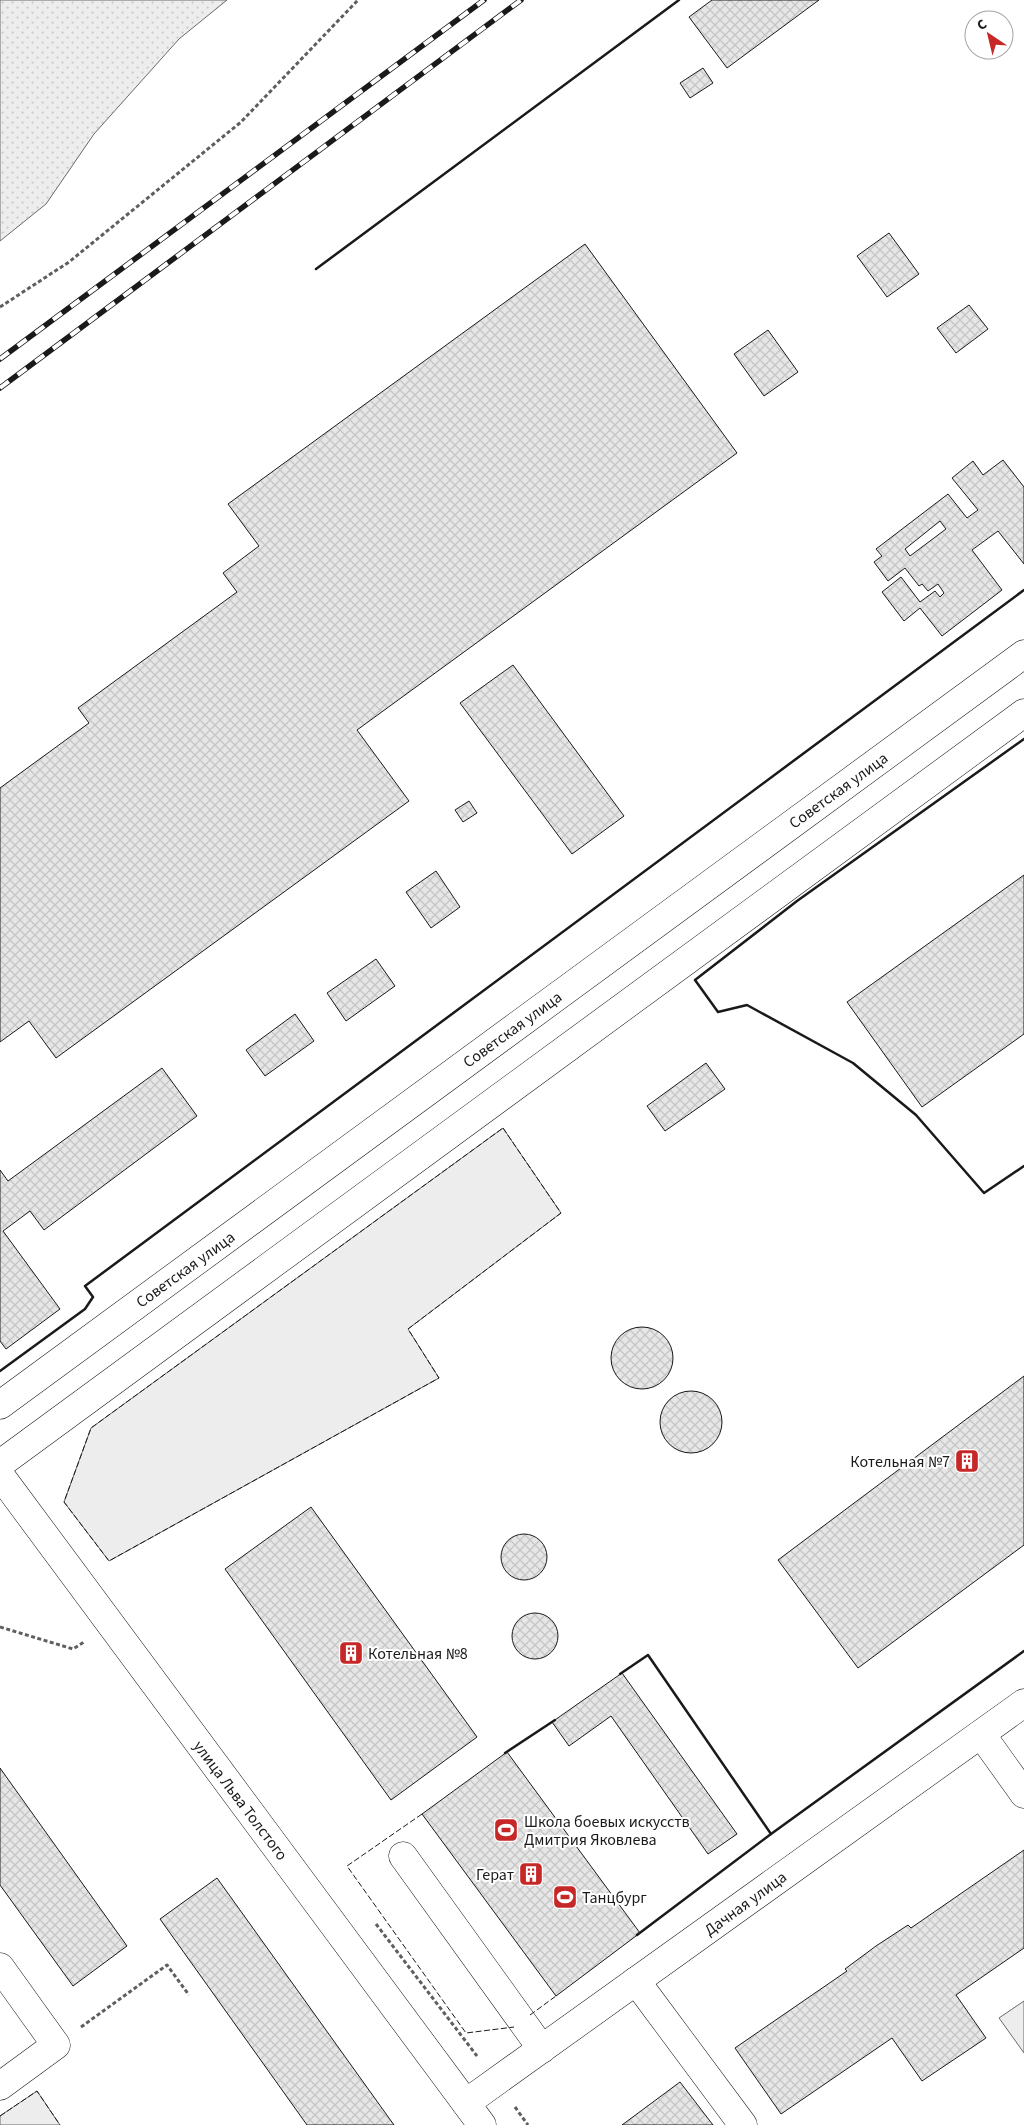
<svg xmlns="http://www.w3.org/2000/svg" width="1024" height="2125" font-family="'Source Sans 3',sans-serif">
<defs>
<pattern id="grass-dots" width="8" height="8" patternUnits="userSpaceOnUse" patternTransform="scale(1.25)"><rect width="8" height="8" fill="#ededed"/><path d="M2 2h.1M6 6h.1" fill="none" stroke="#cbcbcb" stroke-width="1.8" stroke-linecap="round"/></pattern>
<pattern id="building-cross-hatch" width="8" height="8" patternUnits="userSpaceOnUse" patternTransform="scale(1.25)"><rect width="8" height="8" fill="#e6e6e6"/><path d="M0 0l8 8M0 8l8-8" fill="none" stroke="#c5c5c5"/></pattern>
</defs>
<rect width="100%" height="100%" fill="#fff"/>
<path fill="url(#grass-dots)" stroke="#6a6a6a" d="M 0,0 L 227,0 L 179,39 L 94,134 L 46,204 L 0,241 Z"/>
<g fill="#ededed" stroke="#6a6a6a">
<path d="M 503,1128 L 561,1213 L 408,1329 L 439,1378 L 109,1561 L 64,1502 L 91,1428 Z"/>
<path d="M 1024,2001 L 1024,2053 L 999,2018 Z"/>
<path d="M 37,2091 L 60,2125 L 0,2125 L 0,2116 Z"/>
</g>
<g fill="url(#building-cross-hatch)" stroke="#1a1a1a" fill-rule="evenodd">
<path d="M 712,0 L 819,0 L 727,68 L 689,17 Z"/>
<path d="M 703,68 L 713,83 L 690,98 L 680,83 Z"/>
<path d="M 889,233 L 919,274 L 887,297 L 857,256 Z"/>
<path d="M 585,244 L 737,453 L 357,730 L 409,801 L 56,1058 L 29,1021 L 0,1042 L 0,788 L 89,723 L 78,708 L 237,592 L 223,573 L 259,546 L 228,504 Z"/>
<path d="M 969,305 L 988,329 L 956,353 L 937,328 Z"/>
<path d="M 768,330 L 798,372 L 764,396 L 734,354 Z"/>
<path d="M 1003,460 L 1024,487 L 1024,564 L 998,531 L 972,550 L 1002,590 L 942,636 L 920,608 L 904,621 L 882,592 L 901,577 L 920,602 L 935,591 L 940,597 L 944,593 L 938,584 L 928,591 L 922,584 L 919,586 L 905,568 L 888,581 L 874,562 L 882,556 L 876,549 L 948,494 L 967,518 L 978,510 L 952,478 L 973,461 L 983,475 ZM 940,521 L 946,529 L 910,556 L 905,549 Z"/>
<path d="M 513,665 L 624,816 L 572,854 L 460,703 Z"/>
<path d="M 469,801 L 477,813 L 463,822 L 455,810 Z"/>
<path d="M 436,871 L 460,907 L 431,928 L 406,892 Z"/>
<path d="M 1024,875 L 1024,1034 L 922,1107 L 847,1002 Z"/>
<path d="M 376,959 L 395,986 L 346,1021 L 327,993 Z"/>
<path d="M 295,1014 L 314,1041 L 265,1076 L 246,1050 Z"/>
<path d="M 706,1063 L 725,1089 L 665,1131 L 647,1106 Z"/>
<path d="M 162,1068 L 197,1116 L 44,1230 L 30,1211 L 3,1231 L 60,1309 L 6,1349 L 0,1341 L 0,1170 L 8,1181 Z"/>
<circle cx="642" cy="1358" r="31"/>
<path d="M 1024,1376 L 1024,1545 L 858,1668 L 778,1560 Z"/>
<circle cx="691" cy="1422" r="31"/>
<path d="M 311,1507 L 477,1737 L 391,1800 L 225,1569 Z"/>
<circle cx="524" cy="1557" r="23"/>
<circle cx="535" cy="1636" r="23"/>
<path d="M 622,1673 L 737,1834 L 708,1854 L 611,1716 L 569,1746 L 552,1722 Z"/>
<path d="M 507,1752 L 640,1933 L 556,1996 L 422,1814 Z"/>
<path d="M 0,1768 L 127,1946 L 73,1986 L 0,1885 Z"/>
<path d="M 1024,1850 L 1024,1948 L 956,1995 L 986,2038 L 922,2081 L 892,2038 L 781,2114 L 735,2048 L 847,1971 L 845,1969 L 876,1946 L 908,1925 L 911,1928 Z"/>
<path d="M 217,1878 L 394,2125 L 307,2125 L 195,1968 L 160,1919 Z"/>
<path d="M 680,2082 L 713,2125 L 622,2125 Z"/>
</g>
<g fill="none" stroke-linecap="round" stroke-linejoin="round">
<defs>
<g id="minor">
<path d="M 0,1475 L 482,2125"/>
<path d="M 981,1734 L 1024,1794"/>
<path d="M 403,1856 L 542,2049"/>
<path d="M 0,1967 L 56,2045 L 0,2086"/>
<path d="M 636,1981 L 743,2125"/>
<path d="M 466,2103 L 1024,1703"/>
</g>
<g id="major">
<path d="M 0,1405 L 1024,654"/>
<path d="M 0,1464 L 1024,713"/>
</g>
</defs>
<use href="#minor" stroke="#1a1a1a" stroke-width="29"/>
<use href="#major" stroke="#1a1a1a" stroke-width="29"/>
<g stroke="#5f5f5f" stroke-width="3" stroke-dasharray="4 2.5" stroke-linecap="butt">
<path d="M 0,307 L 69,262 L 241,122 L 358,0"/>
<path d="M 0,1627 L 73,1649 L 84,1642"/>
<path d="M 376,1924 L 477,2056"/>
<path d="M 81,2027 L 167,1965 L 189,1995"/>
<path d="M 515,2107 L 528,2125"/>
</g>
<use href="#minor" stroke="#fff" stroke-width="28"/>
<use href="#major" stroke="#fff" stroke-width="28"/>
<defs>
<g id="rail">
<path d="M 0,359 L 484,0"/>
<path d="M 0,388 L 521,0"/>
</g>
</defs>
<use href="#rail" stroke="#1a1a1a" stroke-width="5.5"/>
<use href="#rail" stroke="#fff" stroke-width="4" stroke-dasharray="11" stroke-linecap="butt"/>
<g stroke="#1a1a1a" stroke-width="1" stroke-dasharray="6 2.5" stroke-linecap="butt">
<path d="M 503,1128 L 561,1213 L 408,1329 L 439,1378 L 109,1561 L 64,1502 L 91,1428 Z"/>
<path d="M 422,1814 L 347,1866 L 466,2033 L 514,2027"/>
<path d="M 530,2015 L 556,1996"/>
<path d="M 0,2116 L 37,2091 L 60,2125"/>
</g>
<g stroke="#1a1a1a" stroke-width="2.5">
<path d="M 316,269 L 679,0"/>
<path d="M 1024,739 L 797,901 L 695,980 L 718,1012 L 747,1005 L 853,1063 L 916,1115 L 984,1193 L 1024,1166"/>
<path d="M 0,1371 L 85,1309 L 93,1297 L 85,1286 L 1024,590"/>
<path d="M 620,1674 L 648,1655 L 771,1834"/>
<path d="M 505,1753 L 555,1720"/>
<path d="M 637,1935 L 771,1834 L 1024,1651"/>
</g>
</g>
<defs>
<symbol id="building-square" viewBox="-11 -11 22 22"><rect x="-9" y="-9" width="18" height="18" rx="4" fill="#c62828" stroke="#fff"/><path d="M-4-6H4V6H1V3H-1V6H-4ZM-2.5-4.3h1.7v1.8h-1.7ZM.8-4.3h1.7v1.8H.8ZM-2.5-1h1.7V.8h-1.7ZM.8-1h1.7V.8H.8Z" fill="#fff"/></symbol>
<symbol id="stadium-square" viewBox="-11 -11 22 22"><rect x="-9" y="-9" width="18" height="18" rx="4" fill="#c62828" stroke="#fff"/><path d="M0-5a6.5 5 0 1 0 0 10a6.5 5 0 1 0 0-10ZM-3.5-1.8h7v3.6h-7Z" fill="#fff"/></symbol>
</defs>
<g fill-rule="evenodd">
<use href="#building-square" x="953" y="1447" width="28" height="28"/>
<use href="#building-square" x="337" y="1639" width="28" height="28"/>
<use href="#stadium-square" x="492" y="1816" width="28" height="28"/>
<use href="#building-square" x="517" y="1860" width="28" height="28"/>
<use href="#stadium-square" x="551" y="1883" width="28" height="28"/>
</g>
<g text-anchor="middle" stroke-width="4" stroke-linejoin="round" paint-order="stroke">
<g font-size="16" fill="#1a1a1a" stroke="#fff">
<text transform="translate(838 790) rotate(-36)" y="6">Советская улица</text>
<text transform="translate(512 1029) rotate(-36)" y="6">Советская улица</text>
<text transform="translate(185 1269) rotate(-36)" y="6">Советская улица</text>
<text transform="translate(241 1800) rotate(53)" y="6">улица Льва Толстого</text>
<text transform="translate(745 1903) rotate(-36)" y="6">Дачная улица</text>
</g>
<g font-size="16" fill="#1a1a1a" stroke="#fff" text-anchor="start">
<text x="950" y="1467" text-anchor="end">Котельная №7</text>
<text x="368" y="1659">Котельная №8</text>
<text x="524" y="1827">Школа боевых искусств<tspan x="524" dy="18">Дмитрия Яковлева</tspan></text>
<text x="514" y="1880" text-anchor="end">Герат</text>
<text x="582" y="1903">Танцбург</text>
</g>
</g>
<g transform="translate(989 35) rotate(325)"><circle r="24" fill="#ffffff" stroke="#a3a3a3"/>
<path d="M0-4L9 19L0 12L-9 19Z" fill="#c62828"/>
<text y="-8" font-size="14" font-weight="bold" text-anchor="middle" fill="#1a1a1a">С</text>
</g>
</svg>
